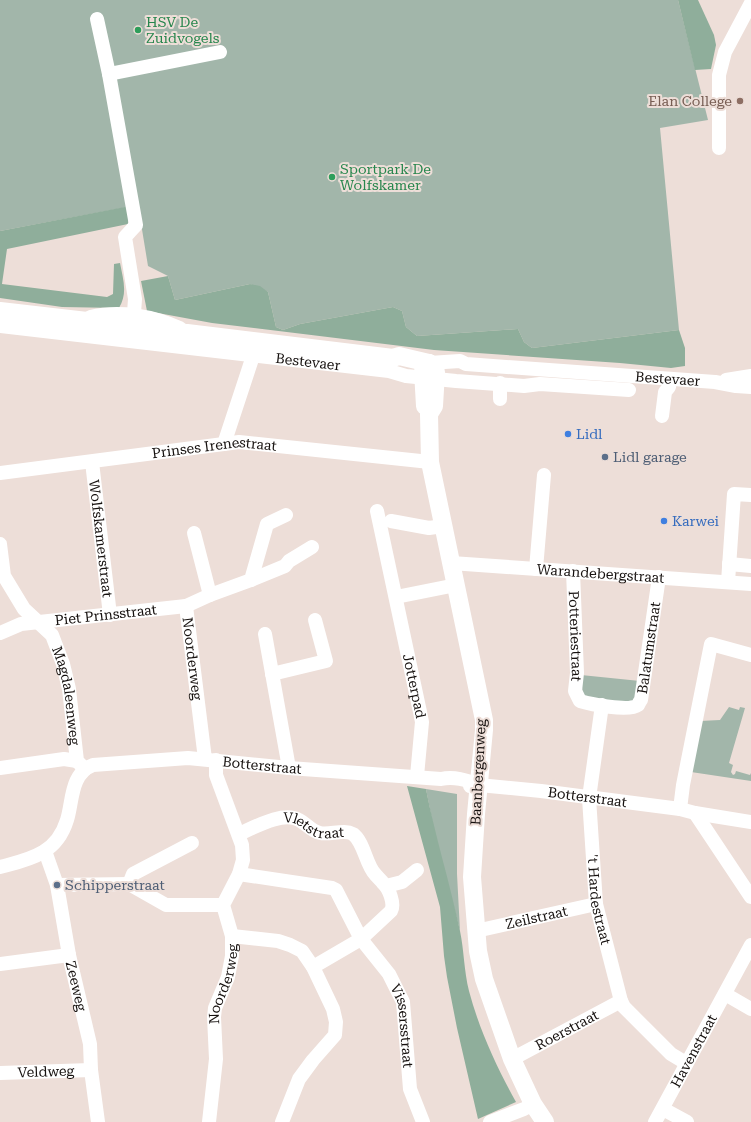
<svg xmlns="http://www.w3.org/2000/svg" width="751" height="1122" font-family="'Roboto Serif',serif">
<rect width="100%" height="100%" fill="#edded8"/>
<g fill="#a2b6aa">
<path d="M 0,0 L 678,0 L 708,120 L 660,128 L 679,330 L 532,348 L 524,342 L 518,329 L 417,336 L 406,327 L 402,311 L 393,307 L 300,324 L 283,330 L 276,327 L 268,292 L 250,284 L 175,300 L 168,276 L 148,266 L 138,205 L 0,231 Z"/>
<path d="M 581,675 L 640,681 L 635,704 L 583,699 Z"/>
<path d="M 729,707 L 739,710 L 740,707 L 745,708 L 729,763 L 733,765 L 731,772 L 733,775 L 735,774 L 736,771 L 750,775 L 751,773 L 751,781 L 691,772 L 700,721 L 720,720 Z"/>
<path d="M 426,789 L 457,794 L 457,874 L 460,931 L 433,825 Z"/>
</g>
<g fill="#8fae9b">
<path d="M 678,0 L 698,0 L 714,35 L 716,45 L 711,69 L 695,70 Z"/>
<path d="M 130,206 L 128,224 L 7,249 L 2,284 L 107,297 L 113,294 L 114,264 L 120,263 C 123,279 128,293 119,308 L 62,307 L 0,298 L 0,231 Z"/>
<path d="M 168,276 L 175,300 L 250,284 L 260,286 L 268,292 L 276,327 L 283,330 L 300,324 L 393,307 L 402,311 L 406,327 L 417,336 L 518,329 L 524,342 L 532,348 L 679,330 L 685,348 L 685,366 L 671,368 L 620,363 L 434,350 L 212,323 L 147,311 L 141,281 Z"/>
<path d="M 407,786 L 426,789 C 435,836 450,883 460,931 C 464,950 464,971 469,991 C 479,1029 497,1068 516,1102 L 478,1119 L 457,1028 L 447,977 L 444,956 L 440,907 Z"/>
</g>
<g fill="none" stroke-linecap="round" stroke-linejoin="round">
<g stroke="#fff" stroke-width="14">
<path d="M 97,19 L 109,74"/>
<path d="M 719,148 L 719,75 L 725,52 L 751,3"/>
<path id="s1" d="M 0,326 L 389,371 L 406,376 L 456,381 L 524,386 L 540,384 L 629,390"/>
<path d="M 133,327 L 135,299 L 125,237 L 136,225 L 109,74 L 220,52"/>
<path id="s2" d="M 429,363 L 460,361 L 466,364 L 715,382 L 736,386 L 751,387"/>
<path d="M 726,380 L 751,376"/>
<path d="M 500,399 L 500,383"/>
<path d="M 662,416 L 665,392 L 669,387 L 670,379"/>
<path d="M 224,444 L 253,356"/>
<path id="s3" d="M 92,462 L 110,615"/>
<path id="s4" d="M 0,473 L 239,442 L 430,462"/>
<path id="s5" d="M 377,511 L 420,712 L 422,722 L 417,776"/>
<path d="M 391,521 L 429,528 L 443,526"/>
<path d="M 194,533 L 210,595"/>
<path id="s6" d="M 0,544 L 4,576 L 24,609 L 52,635 L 63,664 L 69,689 L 77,761 L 85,769"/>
<path id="s7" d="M 451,563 L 751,584"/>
<path d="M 729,564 L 751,566"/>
<path d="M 536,569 L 544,475"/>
<path id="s8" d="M 573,571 L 577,673 L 575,691 L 580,701 C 590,704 629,712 638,705 C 639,703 640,701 641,700 L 659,577"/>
<path d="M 251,580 L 285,566 L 289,561 L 312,547"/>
<path d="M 728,582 L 734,494 L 751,495"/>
<path d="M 396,597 L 456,585"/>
<path id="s9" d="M 186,606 L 205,759"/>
<path id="s10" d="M 0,633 L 21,624 L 186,606 L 210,595 L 251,580 L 267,524 L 286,515"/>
<path d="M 265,634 L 289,768"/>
<path d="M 272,674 L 326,661 L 315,620"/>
<path id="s11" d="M 602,705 L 589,798 L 596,904 L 621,1001 L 624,1007 L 671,1054 L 686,1063"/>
<path d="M 0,768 L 64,759 L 77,761"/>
<path id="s12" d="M 470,786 L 479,785 L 541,791 L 680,809 L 695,813 L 751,822"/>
<path d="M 680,809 L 683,785 L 711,644 L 751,655"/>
<path d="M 695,813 L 751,897"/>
<path id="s13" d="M 239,834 C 255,827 283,811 299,820 C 307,824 311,831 320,833 C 330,835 344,829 353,834 C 364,842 366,865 375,874 C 377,877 381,880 383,883 C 389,888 395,904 391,911 L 361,939 L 313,967"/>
<path id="s14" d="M 45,851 L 57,885 L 69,955 L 90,1044 L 91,1070 L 98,1122"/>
<path id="s15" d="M 0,867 C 15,863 30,860 43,852 C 55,845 63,833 67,820 C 73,801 70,774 93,765 L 188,758 L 289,768 L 441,779 C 454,776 466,780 479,785"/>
<path id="s16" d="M 239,874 L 332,888 L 336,890 L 361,939 L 389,974 L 403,1002 L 410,1089 L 423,1122"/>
<path d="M 129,884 L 133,874 L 192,843"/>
<path d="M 57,885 L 129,884 L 166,905 L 223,905"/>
<path d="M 386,886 L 402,882 L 417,870"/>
<path id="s17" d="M 476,931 L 596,904"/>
<path d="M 232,936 L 278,941 L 290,945 L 302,951 L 313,967 L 333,1009 L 336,1022 L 335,1035 L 313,1060 L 299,1079 L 282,1122"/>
<path d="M 0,964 L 69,955"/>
<path d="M 725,994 L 751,1009"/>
<path id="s18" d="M 512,1059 L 621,1001"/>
<path id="s19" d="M 0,1073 L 91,1070"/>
<path d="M 663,1109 L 687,1122"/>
<path id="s20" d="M 209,1122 L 216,1059 L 214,1017 L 215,1008 L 228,977 L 232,956 L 232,936 L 223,905 L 239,874 L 243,860 L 242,845 L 216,775 L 216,760"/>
<path d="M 490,1122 L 524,1109 L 533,1104"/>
<path id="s21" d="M 655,1122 L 751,945"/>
</g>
<g stroke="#fff" stroke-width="18">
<path d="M 0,311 L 87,321 C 117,334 154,336 187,333 L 393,358 L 399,356 L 429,363"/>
<path d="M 91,319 C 119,312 153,318 179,330"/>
<path d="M 429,363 L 436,372 L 434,406 L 429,414 L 430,462 L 484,720 L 484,730 L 476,814 L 472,877 L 478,951 L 484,979 L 512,1059 L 533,1104 L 545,1122"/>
<path d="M 425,406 L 423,371 L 429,363"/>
</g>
</g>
<g fill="#2e9e5b" stroke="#edded8" stroke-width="1.5">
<circle cx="138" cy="30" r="4"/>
<circle cx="332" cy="177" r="4"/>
</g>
<circle fill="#8d6e63" stroke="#edded8" stroke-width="1.5" cx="740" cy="101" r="4"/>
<g fill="#3f7fe0" stroke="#edded8" stroke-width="1.5">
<circle cx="568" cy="434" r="4"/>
<circle cx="664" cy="521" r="4"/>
</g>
<g fill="#5c6f8a" stroke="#edded8" stroke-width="1.5">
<circle cx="605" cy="457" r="4"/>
<circle cx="57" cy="885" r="4"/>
</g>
<g text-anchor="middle" stroke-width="4" stroke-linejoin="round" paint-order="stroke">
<g font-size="14" fill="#27864d" stroke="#edded8" text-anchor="start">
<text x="146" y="27">HSV De<tspan x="146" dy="16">Zuidvogels</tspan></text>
<text x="340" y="174">Sportpark De<tspan x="340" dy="16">Wolfskamer</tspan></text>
</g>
<g font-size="14" fill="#785e54" stroke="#edded8" text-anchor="end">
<text x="732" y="106">Elan College</text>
</g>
<g font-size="14" fill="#15100e" stroke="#edded8">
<text dy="5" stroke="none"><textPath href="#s1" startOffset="310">Bestevaer</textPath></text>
<text dy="5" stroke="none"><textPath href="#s2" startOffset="240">Bestevaer</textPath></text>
<text dy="5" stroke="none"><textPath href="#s4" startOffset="216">Prinses Irenestraat</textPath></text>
<text dy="5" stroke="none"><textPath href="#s3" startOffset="77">Wolfskamerstraat</textPath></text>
<text dy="5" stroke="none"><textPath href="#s7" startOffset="150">Warandebergstraat</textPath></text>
<text dy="5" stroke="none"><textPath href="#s10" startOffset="108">Piet Prinsstraat</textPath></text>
<text dy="5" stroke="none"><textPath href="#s8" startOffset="65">Potteriestraat</textPath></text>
<text dy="5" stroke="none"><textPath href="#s8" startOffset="249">Balatumstraat</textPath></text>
<text dy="5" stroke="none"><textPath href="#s9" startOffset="53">Noorderweg</textPath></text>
<text dy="5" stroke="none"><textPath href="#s5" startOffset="179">Jotterpad</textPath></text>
<text dy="5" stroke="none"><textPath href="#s6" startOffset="172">Magdaleenweg</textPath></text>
<text dy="5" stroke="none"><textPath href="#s15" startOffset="320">Botterstraat</textPath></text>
<text transform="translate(478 772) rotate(-87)" y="5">Baanbergenweg</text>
<text dy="5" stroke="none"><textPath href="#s12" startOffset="118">Botterstraat</textPath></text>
<text dy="5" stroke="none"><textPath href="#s13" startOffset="80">Vletstraat</textPath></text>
<text dy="5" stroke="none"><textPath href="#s11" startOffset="196">'t Hardestraat</textPath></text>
<text dy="5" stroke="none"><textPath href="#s17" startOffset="62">Zeilstraat</textPath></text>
<text dy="5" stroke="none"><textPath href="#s20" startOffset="140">Noorderweg</textPath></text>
<text dy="5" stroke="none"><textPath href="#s14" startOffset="139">Zeeweg</textPath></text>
<text dy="5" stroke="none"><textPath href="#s16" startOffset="253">Vissersstraat</textPath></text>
<text dy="5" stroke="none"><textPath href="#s18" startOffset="62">Roerstraat</textPath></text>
<text dy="5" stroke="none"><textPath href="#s21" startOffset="81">Havenstraat</textPath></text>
<text dy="5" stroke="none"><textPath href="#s19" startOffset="46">Veldweg</textPath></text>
</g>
<g font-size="14" fill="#366cbe" stroke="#edded8" text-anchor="start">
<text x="576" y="439">Lidl</text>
<text x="672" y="526">Karwei</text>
</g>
<g font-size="14" fill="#4e5e75" stroke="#edded8" text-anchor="start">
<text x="613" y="462">Lidl garage</text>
<text x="65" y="890">Schipperstraat</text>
</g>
</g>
</svg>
